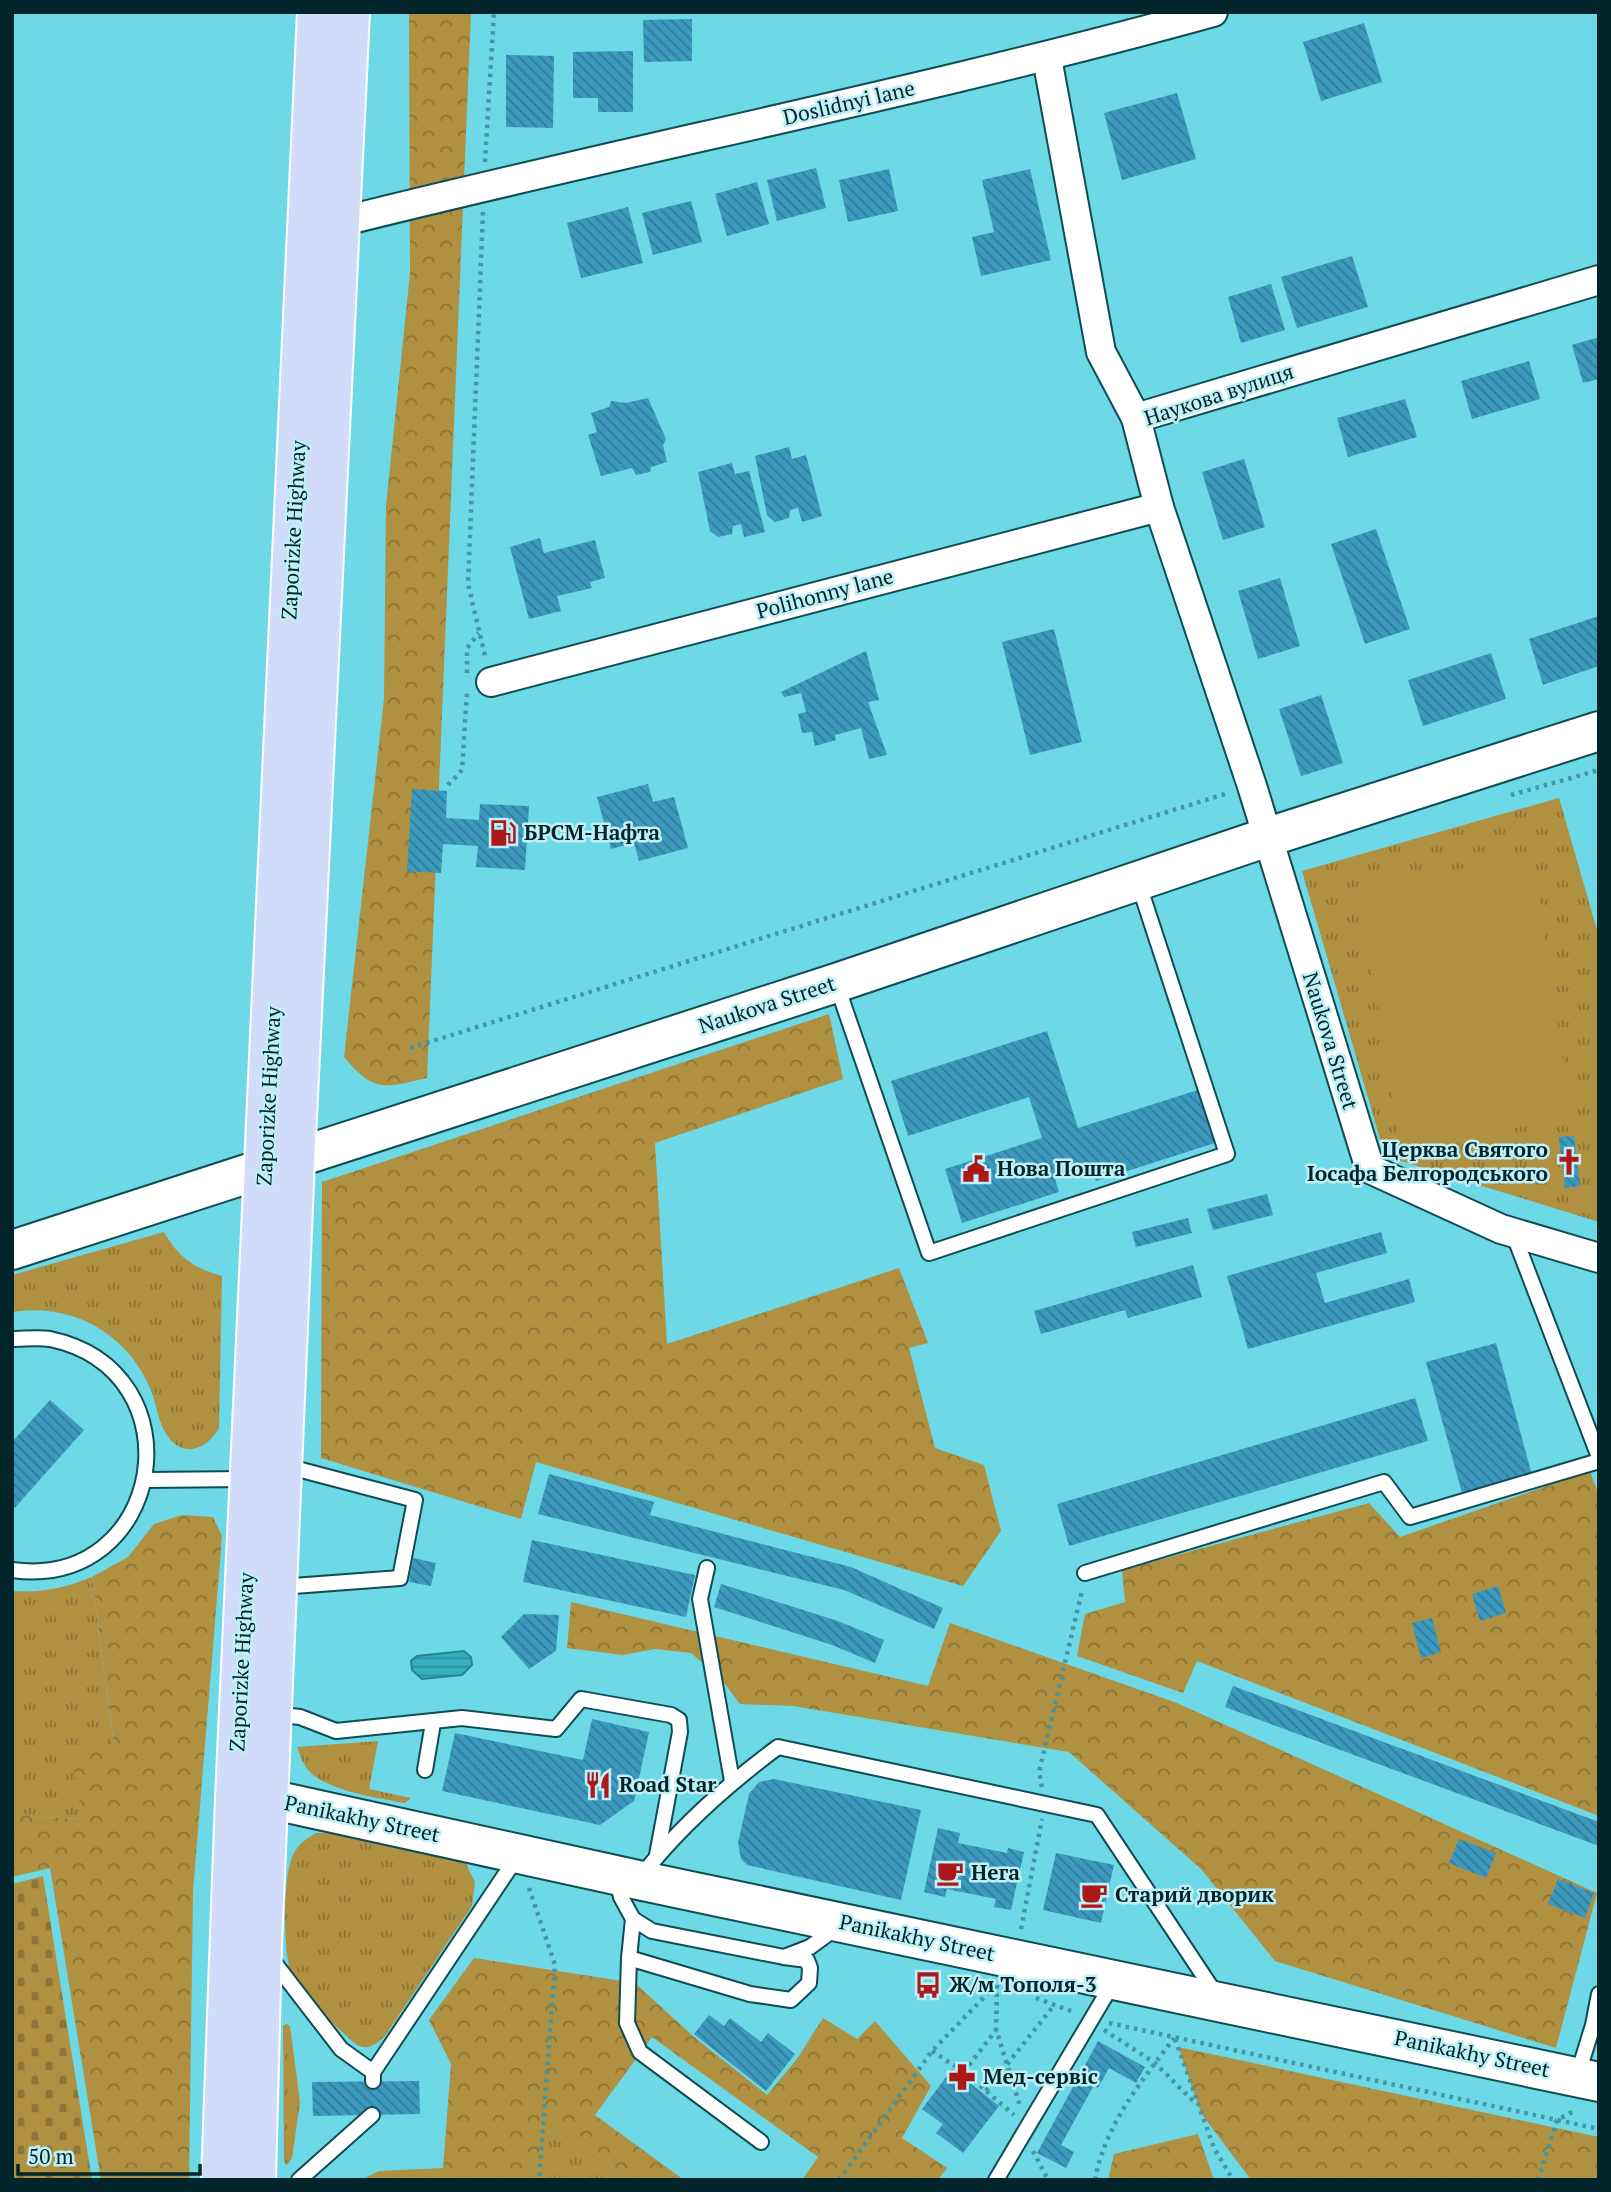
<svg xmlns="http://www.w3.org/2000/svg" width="1611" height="2192" font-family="'PT Serif',serif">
<defs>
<pattern id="grass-tufts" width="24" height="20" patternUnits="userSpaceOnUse" patternTransform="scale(1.75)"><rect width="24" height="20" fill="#b09041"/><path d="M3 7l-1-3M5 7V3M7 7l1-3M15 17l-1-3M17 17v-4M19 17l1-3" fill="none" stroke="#8d7537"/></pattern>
<pattern id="forest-crowns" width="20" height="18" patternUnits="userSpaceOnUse" patternTransform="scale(1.75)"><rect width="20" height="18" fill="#b09041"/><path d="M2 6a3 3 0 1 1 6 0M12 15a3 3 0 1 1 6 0" fill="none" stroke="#8d7537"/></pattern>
<pattern id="cemetery-stones" width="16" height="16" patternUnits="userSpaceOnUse" patternTransform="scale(1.75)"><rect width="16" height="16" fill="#b09041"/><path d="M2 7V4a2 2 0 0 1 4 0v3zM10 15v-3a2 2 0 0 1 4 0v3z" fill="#8d7537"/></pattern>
<pattern id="water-rules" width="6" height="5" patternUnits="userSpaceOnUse" patternTransform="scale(1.75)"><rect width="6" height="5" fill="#34b0c0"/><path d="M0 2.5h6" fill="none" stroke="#2a8f9c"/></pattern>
<pattern id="building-back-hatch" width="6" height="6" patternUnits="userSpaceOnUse" patternTransform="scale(1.75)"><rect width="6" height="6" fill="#3d99bd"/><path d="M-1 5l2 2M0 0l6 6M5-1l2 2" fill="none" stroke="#317d9a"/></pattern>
</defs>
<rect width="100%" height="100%" fill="#6dd8e6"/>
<g fill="url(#grass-tufts)">
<path d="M 1559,798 L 1599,937 L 1599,1222 L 1385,1156 L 1302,871 Z"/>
<path d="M 164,1232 C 179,1258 194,1268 222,1276 L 219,1428 C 211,1443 192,1457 175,1444 C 159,1431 158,1408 151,1390 C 128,1334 73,1302 12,1312 L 12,1275 Z"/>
<path d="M 92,1577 L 114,1746 L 83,1744 L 82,1819 L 39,1817 L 12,1812 L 12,1591 C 42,1593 65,1588 92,1577 Z"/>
<path d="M 378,1741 L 369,1789 L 411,1798 L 405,1803 C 378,1798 329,1791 310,1772 C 303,1765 300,1755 297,1747 Z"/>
<path d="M 316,1833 L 331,1833 L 465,1862 L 475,1882 L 472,1906 L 385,2036 C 375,2046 365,2052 353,2042 C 335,2024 309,2006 295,1984 C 282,1963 282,1878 293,1855 C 298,1844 306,1839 316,1833 Z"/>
<path d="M 287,2024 L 290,2026 L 300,2102 L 292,2158 L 287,2165 L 284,2162 L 283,2026 Z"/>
<path d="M 541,2110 L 631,2180 L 538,2180 Z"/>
</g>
<g fill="url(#forest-crowns)">
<path d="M 409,12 L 471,12 L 427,1078 C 384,1088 374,1093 344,1057 L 384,699 L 386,506 L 410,273 Z"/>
<path d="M 829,1014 L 843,1079 L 655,1143 L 667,1344 L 899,1268 L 928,1343 L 909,1348 L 935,1448 L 984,1465 L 1001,1531 L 963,1586 L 536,1462 L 521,1519 L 321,1458 L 322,1182 Z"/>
<path d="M 1590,1471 L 1599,1496 L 1599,1816 L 1197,1661 L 1183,1693 L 1077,1656 L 1085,1614 L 1125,1602 L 1122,1570 L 1369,1503 L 1400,1537 Z"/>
<path d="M 182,1515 L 213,1517 L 222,1536 L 193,1892 L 189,2180 L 101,2180 L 50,1868 L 12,1877 L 12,1812 L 39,1817 L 82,1819 L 72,1756 L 83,1744 L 114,1745 L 92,1577 L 128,1557 L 154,1524 Z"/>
<path d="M 571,1602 L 928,1686 L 950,1623 L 1177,1703 L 1597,1893 L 1556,2048 L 1275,1961 L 1201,1869 L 1069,1752 L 793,1706 L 740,1704 L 722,1680 L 691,1653 L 655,1649 L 623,1655 L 567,1648 Z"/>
<path d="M 474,1958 L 635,1983 L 694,2037 L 767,2095 L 797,2059 L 823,2018 L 857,2039 L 875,2021 L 931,2086 L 902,2138 L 947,2168 L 938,2180 L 802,2180 L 818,2157 L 652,2037 L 595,2115 L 684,2180 L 631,2180 L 541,2111 L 538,2180 L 361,2180 L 379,2171 L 443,2168 L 451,2064 L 429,2020 Z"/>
<path d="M 1178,2047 L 1599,2137 L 1599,2180 L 1251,2180 L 1201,2113 Z"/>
<path d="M 1198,2134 L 1214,2180 L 1108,2180 L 1114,2154 Z"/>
</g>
<path fill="url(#cemetery-stones)" d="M 43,1876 L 92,2180 L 12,2180 L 12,1884 Z"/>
<path fill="#b09041" d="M 1533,858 L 1572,1119 L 1399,1145 L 1360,884 Z"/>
<path fill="url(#water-rules)" stroke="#258693" stroke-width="2" d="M 464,1651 L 471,1657 L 472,1665 L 462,1675 L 422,1679 L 412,1670 L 411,1661 L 417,1656 Z"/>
<g fill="url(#building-back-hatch)">
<path d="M 692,19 L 692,61 L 644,62 L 643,20 Z"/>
<path d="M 1364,23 L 1382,82 L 1321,101 L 1303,42 Z"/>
<path d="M 633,51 L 633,112 L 598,112 L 598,98 L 573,98 L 573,52 Z"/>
<path d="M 506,55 L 554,56 L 553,128 L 506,127 Z"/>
<path d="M 1177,93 L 1196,159 L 1122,180 L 1104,113 Z"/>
<path d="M 816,168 L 826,208 L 777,221 L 767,180 Z"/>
<path d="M 889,169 L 898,211 L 848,222 L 839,180 Z"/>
<path d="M 1030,169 L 1051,260 L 981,276 L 972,237 L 994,232 L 982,180 Z"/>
<path d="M 757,182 L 769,224 L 727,236 L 715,194 Z"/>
<path d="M 691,201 L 702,242 L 653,255 L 642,213 Z"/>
<path d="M 628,207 L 643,263 L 581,278 L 567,223 Z"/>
<path d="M 1352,256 L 1368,307 L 1297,328 L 1281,277 Z"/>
<path d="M 1271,284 L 1285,330 L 1241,343 L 1228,297 Z"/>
<path d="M 1599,337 L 1599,379 L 1583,383 L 1572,345 Z"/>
<path d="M 1529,361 L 1540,399 L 1472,419 L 1461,381 Z"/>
<path d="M 648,398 L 666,439 L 663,445 L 667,462 L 651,467 L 650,472 L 636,475 L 632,468 L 601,476 L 588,435 L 597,432 L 591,413 L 609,407 L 611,401 L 626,403 Z"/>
<path d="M 1405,399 L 1417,437 L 1348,457 L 1337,418 Z"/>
<path d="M 789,447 L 792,459 L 806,455 L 822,516 L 802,522 L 798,508 L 790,510 L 789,518 L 775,522 L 767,515 L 755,456 Z"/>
<path d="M 1244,459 L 1265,527 L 1223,540 L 1202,472 Z"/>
<path d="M 732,463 L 735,474 L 749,471 L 765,532 L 744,537 L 741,524 L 733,526 L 732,534 L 718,537 L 710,531 L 698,472 Z"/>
<path d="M 1376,529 L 1410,629 L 1365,644 L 1331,544 Z"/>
<path d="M 540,538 L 544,553 L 595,540 L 605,578 L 590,582 L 592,588 L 557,596 L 561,611 L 529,619 L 510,547 Z"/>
<path d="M 1280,578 L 1300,646 L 1258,659 L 1238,591 Z"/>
<path d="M 1599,616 L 1599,666 L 1543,685 L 1529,639 Z"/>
<path d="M 1054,629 L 1082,742 L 1030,755 L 1002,642 Z"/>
<path d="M 866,651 L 879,700 L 868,702 L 887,755 L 869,759 L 861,728 L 835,735 L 836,740 L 815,746 L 812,732 L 802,733 L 798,714 L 806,712 L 801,693 L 784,697 L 781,692 Z"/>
<path d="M 1491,653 L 1506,699 L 1423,726 L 1408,680 Z"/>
<path d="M 1321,695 L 1343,763 L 1301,776 L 1279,709 Z"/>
<path d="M 648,784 L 653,802 L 674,797 L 688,848 L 639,861 L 634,843 L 611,849 L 597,797 Z"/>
<path d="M 412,789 L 447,791 L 446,818 L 479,820 L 480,804 L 529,806 L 525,870 L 476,867 L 478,846 L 443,844 L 441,873 L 407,871 Z"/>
<path d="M 1047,1031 L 1078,1128 L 1198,1090 L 1215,1143 L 1096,1181 L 1090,1165 L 1054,1176 L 1059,1192 L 962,1223 L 945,1169 L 1042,1138 L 1029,1097 L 908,1136 L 891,1081 Z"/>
<path d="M 1574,1136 L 1580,1186 L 1565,1188 L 1559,1137 Z"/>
<path d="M 1267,1194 L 1273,1215 L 1213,1230 L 1207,1209 Z"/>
<path d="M 1188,1218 L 1192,1233 L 1136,1247 L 1132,1232 Z"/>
<path d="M 1381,1232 L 1387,1253 L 1316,1273 L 1325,1303 L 1409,1279 L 1415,1302 L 1248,1349 L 1227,1276 Z"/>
<path d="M 1193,1265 L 1202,1297 L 1128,1318 L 1125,1310 L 1041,1334 L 1034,1311 Z"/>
<path d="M 1496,1343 L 1532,1475 L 1462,1493 L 1426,1362 Z"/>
<path d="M 1415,1398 L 1428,1441 L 1069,1546 L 1057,1504 Z"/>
<path d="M 50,1400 L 84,1430 L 12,1511 L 12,1442 Z"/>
<path d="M 549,1474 L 654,1502 L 650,1515 L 851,1567 L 943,1608 L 934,1629 L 844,1590 L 538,1514 Z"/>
<path d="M 532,1540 L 695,1575 L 686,1617 L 523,1582 Z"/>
<path d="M 413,1558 L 436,1563 L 431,1586 L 409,1582 Z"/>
<path d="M 721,1584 L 838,1621 L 884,1640 L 875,1663 L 832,1645 L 714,1607 Z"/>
<path d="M 1498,1586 L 1506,1613 L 1480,1621 L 1472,1594 Z"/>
<path d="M 524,1614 L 559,1615 L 556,1651 L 529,1669 L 501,1637 Z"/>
<path d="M 1432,1618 L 1441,1652 L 1421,1658 L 1412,1623 Z"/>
<path d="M 1233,1686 L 1599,1822 L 1599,1846 L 1225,1707 Z"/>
<path d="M 592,1719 L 649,1732 L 634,1801 L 600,1825 L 442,1791 L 455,1733 L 583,1760 Z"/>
<path d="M 774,1779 L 921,1810 L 901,1900 L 747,1865 L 741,1859 L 738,1843 L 749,1794 L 759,1782 Z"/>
<path d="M 938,1828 L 960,1833 L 958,1843 L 1007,1853 L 1008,1848 L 1024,1852 L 1011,1910 L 994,1907 L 996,1899 L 947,1889 L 945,1897 L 924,1892 Z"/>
<path d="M 1459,1839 L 1496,1853 L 1486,1878 L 1449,1863 Z"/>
<path d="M 1056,1853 L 1114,1865 L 1101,1923 L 1043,1910 Z"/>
<path d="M 1558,1879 L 1594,1893 L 1585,1918 L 1548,1904 Z"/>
<path d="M 709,2015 L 724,2026 L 730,2018 L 761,2042 L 768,2033 L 795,2054 L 766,2091 L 694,2034 Z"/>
<path d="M 1098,2041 L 1145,2067 L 1136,2083 L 1109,2068 L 1098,2088 L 1094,2085 L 1061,2145 L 1074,2152 L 1066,2168 L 1037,2153 Z"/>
<path d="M 952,2069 L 999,2106 L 963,2153 L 936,2133 L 943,2124 L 922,2109 Z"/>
<path d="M 419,2081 L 420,2114 L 313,2116 L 312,2082 Z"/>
</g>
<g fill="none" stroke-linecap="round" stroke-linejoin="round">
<defs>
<g id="lane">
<path d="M 837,986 L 929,1253 L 1227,1154 L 1138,882"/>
<path d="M 1513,1233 L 1599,1457"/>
<path d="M 12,1339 C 24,1339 38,1337 50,1339 C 201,1371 164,1591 12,1570"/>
<path d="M 146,1480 L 247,1479"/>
<path d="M 707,1568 L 700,1599 L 732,1781"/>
<path d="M 1085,1573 L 1384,1482 L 1410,1517 L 1599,1461"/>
<path d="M 280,1587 L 400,1578 L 415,1500 L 286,1466"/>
<path d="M 273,1714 L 300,1717 L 336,1731 L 462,1718 L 556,1729 L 581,1699 L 671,1715 L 679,1720 L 680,1732 L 657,1855"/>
<path d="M 425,1770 L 433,1723"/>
<path d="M 639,1879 C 678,1828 727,1785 778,1747 L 1097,1815 L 1217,1996"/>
<path d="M 617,1880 L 621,1897 L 633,1919 L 652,1931 L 784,1957 L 810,1947 L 836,1928"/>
<path d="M 270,1957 L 341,2049 L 373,2072"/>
<path d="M 629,1958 L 633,1919"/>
<path d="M 1577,2077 L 1593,2025 L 1599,1994"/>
<path d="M 373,2081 L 373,2072 L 517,1857"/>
<path d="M 761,2142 L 640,2052 L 627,2023 L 629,1958 L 750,1994 L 791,2000 L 809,1983 L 810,1968 L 807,1960 L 784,1957"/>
<path d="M 299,2180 L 372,2115"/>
<path d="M 996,2180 L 1113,1983"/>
</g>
<g id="street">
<path d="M 1047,58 L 1101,352 L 1136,418"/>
<path d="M 340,222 C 630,149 924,92 1213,12"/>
<path d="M 1599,280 L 1136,418 L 1159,507 L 1252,786 L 1370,1169 L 1501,1229 L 1599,1258"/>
<path d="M 491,682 L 1159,507"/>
</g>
<g id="secondary">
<path d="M 12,1250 L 836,983 L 1268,837 L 1599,731"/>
<path d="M 235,1797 L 269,1799 L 638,1880 L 1599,2082"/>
</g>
<g id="primary">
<path d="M 221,2180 L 235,1797 L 317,12"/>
<path d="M 256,2180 L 262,1946 L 295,1159 L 350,12"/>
</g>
</defs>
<use href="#lane" stroke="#0f4d54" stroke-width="18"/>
<use href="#street" stroke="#0f4d54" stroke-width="32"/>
<use href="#secondary" stroke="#0f4d54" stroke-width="42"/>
<use href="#primary" stroke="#fff" stroke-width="42"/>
<g stroke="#4596a1" stroke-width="4.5" stroke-dasharray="3.5 5" stroke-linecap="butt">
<path d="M 485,162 L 494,12"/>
<path d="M 483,212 L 468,584 L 486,660"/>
<path d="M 467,673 L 467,648 L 479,633"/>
<path d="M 448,785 L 462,770 L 467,692"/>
<path d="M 1511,795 L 1599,770"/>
<path d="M 410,1048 L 1228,793"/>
<path d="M 1042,1787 L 1039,1772 L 1082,1591"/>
<path d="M 529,1888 L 555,1965 L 539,2180"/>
<path d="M 1021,1929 L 1042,1819"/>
<path d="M 997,1985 L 996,2029 L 1020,2106"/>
<path d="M 1036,1998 L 1074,2012"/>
<path d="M 1109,2023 L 1599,2129"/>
<path d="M 1104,2030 L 1155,2063 L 1195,2103"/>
<path d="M 1175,2039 L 1214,2148 L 1233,2180"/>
<path d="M 932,2051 L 964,2072 L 1014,2115"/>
<path d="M 964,2072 L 996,2030"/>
<path d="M 986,2091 L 1055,2004"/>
<path d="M 1033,2151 L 1048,2180"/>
<path d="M 839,2180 L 932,2051 L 994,1987"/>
<path d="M 1095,2180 C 1105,2125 1141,2082 1174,2038"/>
<path d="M 1538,2180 L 1557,2120 L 1576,2110"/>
</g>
<use href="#lane" stroke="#fff" stroke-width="14"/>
<use href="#street" stroke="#fff" stroke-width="28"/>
<use href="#secondary" stroke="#fff" stroke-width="38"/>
<use href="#primary" stroke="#d0dcfa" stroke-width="38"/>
</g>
<defs>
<symbol id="fuel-bare" viewBox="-9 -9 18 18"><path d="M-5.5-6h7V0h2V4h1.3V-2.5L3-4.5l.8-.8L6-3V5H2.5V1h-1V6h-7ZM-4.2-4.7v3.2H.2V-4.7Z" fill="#ac191b" stroke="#c0f0f7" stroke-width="2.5" paint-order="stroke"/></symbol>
<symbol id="church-bare" viewBox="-9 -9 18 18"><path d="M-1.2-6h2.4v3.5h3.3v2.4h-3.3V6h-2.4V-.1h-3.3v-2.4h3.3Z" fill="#ac191b" stroke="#c0f0f7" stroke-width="2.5" paint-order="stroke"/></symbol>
<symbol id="civic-bare" viewBox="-9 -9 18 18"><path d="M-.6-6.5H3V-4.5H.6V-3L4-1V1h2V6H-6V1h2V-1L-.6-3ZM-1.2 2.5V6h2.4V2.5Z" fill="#ac191b" stroke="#c0f0f7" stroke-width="2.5" paint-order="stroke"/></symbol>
<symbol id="restaurant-bare" viewBox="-9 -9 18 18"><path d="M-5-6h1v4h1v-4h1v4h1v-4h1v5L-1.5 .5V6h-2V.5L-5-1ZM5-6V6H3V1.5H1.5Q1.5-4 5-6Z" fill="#ac191b" stroke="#c0f0f7" stroke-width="2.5" paint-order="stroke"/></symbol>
<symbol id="cafe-bare" viewBox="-9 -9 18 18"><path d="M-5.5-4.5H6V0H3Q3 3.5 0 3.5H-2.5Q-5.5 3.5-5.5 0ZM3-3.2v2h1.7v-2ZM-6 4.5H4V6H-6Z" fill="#ac191b" stroke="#c0f0f7" stroke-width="2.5" paint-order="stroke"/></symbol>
<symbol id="bus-bare" viewBox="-9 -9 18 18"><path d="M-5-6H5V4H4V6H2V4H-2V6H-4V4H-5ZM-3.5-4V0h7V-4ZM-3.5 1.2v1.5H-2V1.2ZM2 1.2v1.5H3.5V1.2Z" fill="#ac191b" stroke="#c0f0f7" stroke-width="2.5" paint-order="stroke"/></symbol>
<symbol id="pharmacy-bare" viewBox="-9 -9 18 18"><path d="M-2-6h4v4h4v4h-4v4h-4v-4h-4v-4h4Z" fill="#ac191b" stroke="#c0f0f7" stroke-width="2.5" paint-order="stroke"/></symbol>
</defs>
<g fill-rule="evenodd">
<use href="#fuel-bare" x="484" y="814" width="38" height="38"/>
<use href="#church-bare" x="1550" y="1143" width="38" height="38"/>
<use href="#civic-bare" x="957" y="1150" width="38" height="38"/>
<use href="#restaurant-bare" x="579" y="1766" width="38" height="38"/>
<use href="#cafe-bare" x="931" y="1854" width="38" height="38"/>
<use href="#cafe-bare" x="1075" y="1876" width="38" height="38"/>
<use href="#bus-bare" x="909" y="1966" width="38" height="38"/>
<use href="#pharmacy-bare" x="943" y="2058" width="38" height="38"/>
</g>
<g text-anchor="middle" stroke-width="5" stroke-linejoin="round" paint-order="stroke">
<g font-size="21" fill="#01252a" stroke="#c0f0f7">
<text transform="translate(849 103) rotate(-13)" y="7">Doslidnyi lane</text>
<text transform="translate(1219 395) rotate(-18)" y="7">Наукова вулиця</text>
<text transform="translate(294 530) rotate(-87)" y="7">Zaporizke Highway</text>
<text transform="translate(825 594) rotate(-15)" y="7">Polihonny lane</text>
<text transform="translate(767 1005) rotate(-18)" y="7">Naukova Street</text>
<text transform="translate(1330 1041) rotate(73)" y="7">Naukova Street</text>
<text transform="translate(269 1096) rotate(-87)" y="7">Zaporizke Highway</text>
<text transform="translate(242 1662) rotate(-87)" y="7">Zaporizke Highway</text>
<text transform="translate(362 1819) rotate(12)" y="7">Panikakhy Street</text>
<text transform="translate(917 1938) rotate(12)" y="7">Panikakhy Street</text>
<text transform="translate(1472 2054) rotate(12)" y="7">Panikakhy Street</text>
</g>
<g font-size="21" font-weight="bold" fill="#01252a" stroke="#c0f0f7" text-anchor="start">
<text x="524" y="840">БРСМ-Нафта</text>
<text x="1548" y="1157" text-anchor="end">Церква Святого<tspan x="1548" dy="24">Іосафа Белгородського</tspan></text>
<text x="997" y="1176">Нова Пошта</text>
<text x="619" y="1792">Road Star</text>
<text x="971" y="1880">Нега</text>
<text x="1115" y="1902">Старий дворик</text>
<text x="949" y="1992">Ж/м Тополя-3</text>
<text x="983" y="2084">Мед-сервіс</text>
</g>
</g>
<rect width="1611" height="2192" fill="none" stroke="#01252a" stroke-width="28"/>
<path d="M18 2164v10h182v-10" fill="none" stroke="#01252a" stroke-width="3.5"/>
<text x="28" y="2164" font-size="21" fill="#01252a" stroke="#c0f0f7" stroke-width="5" paint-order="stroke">50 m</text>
</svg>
